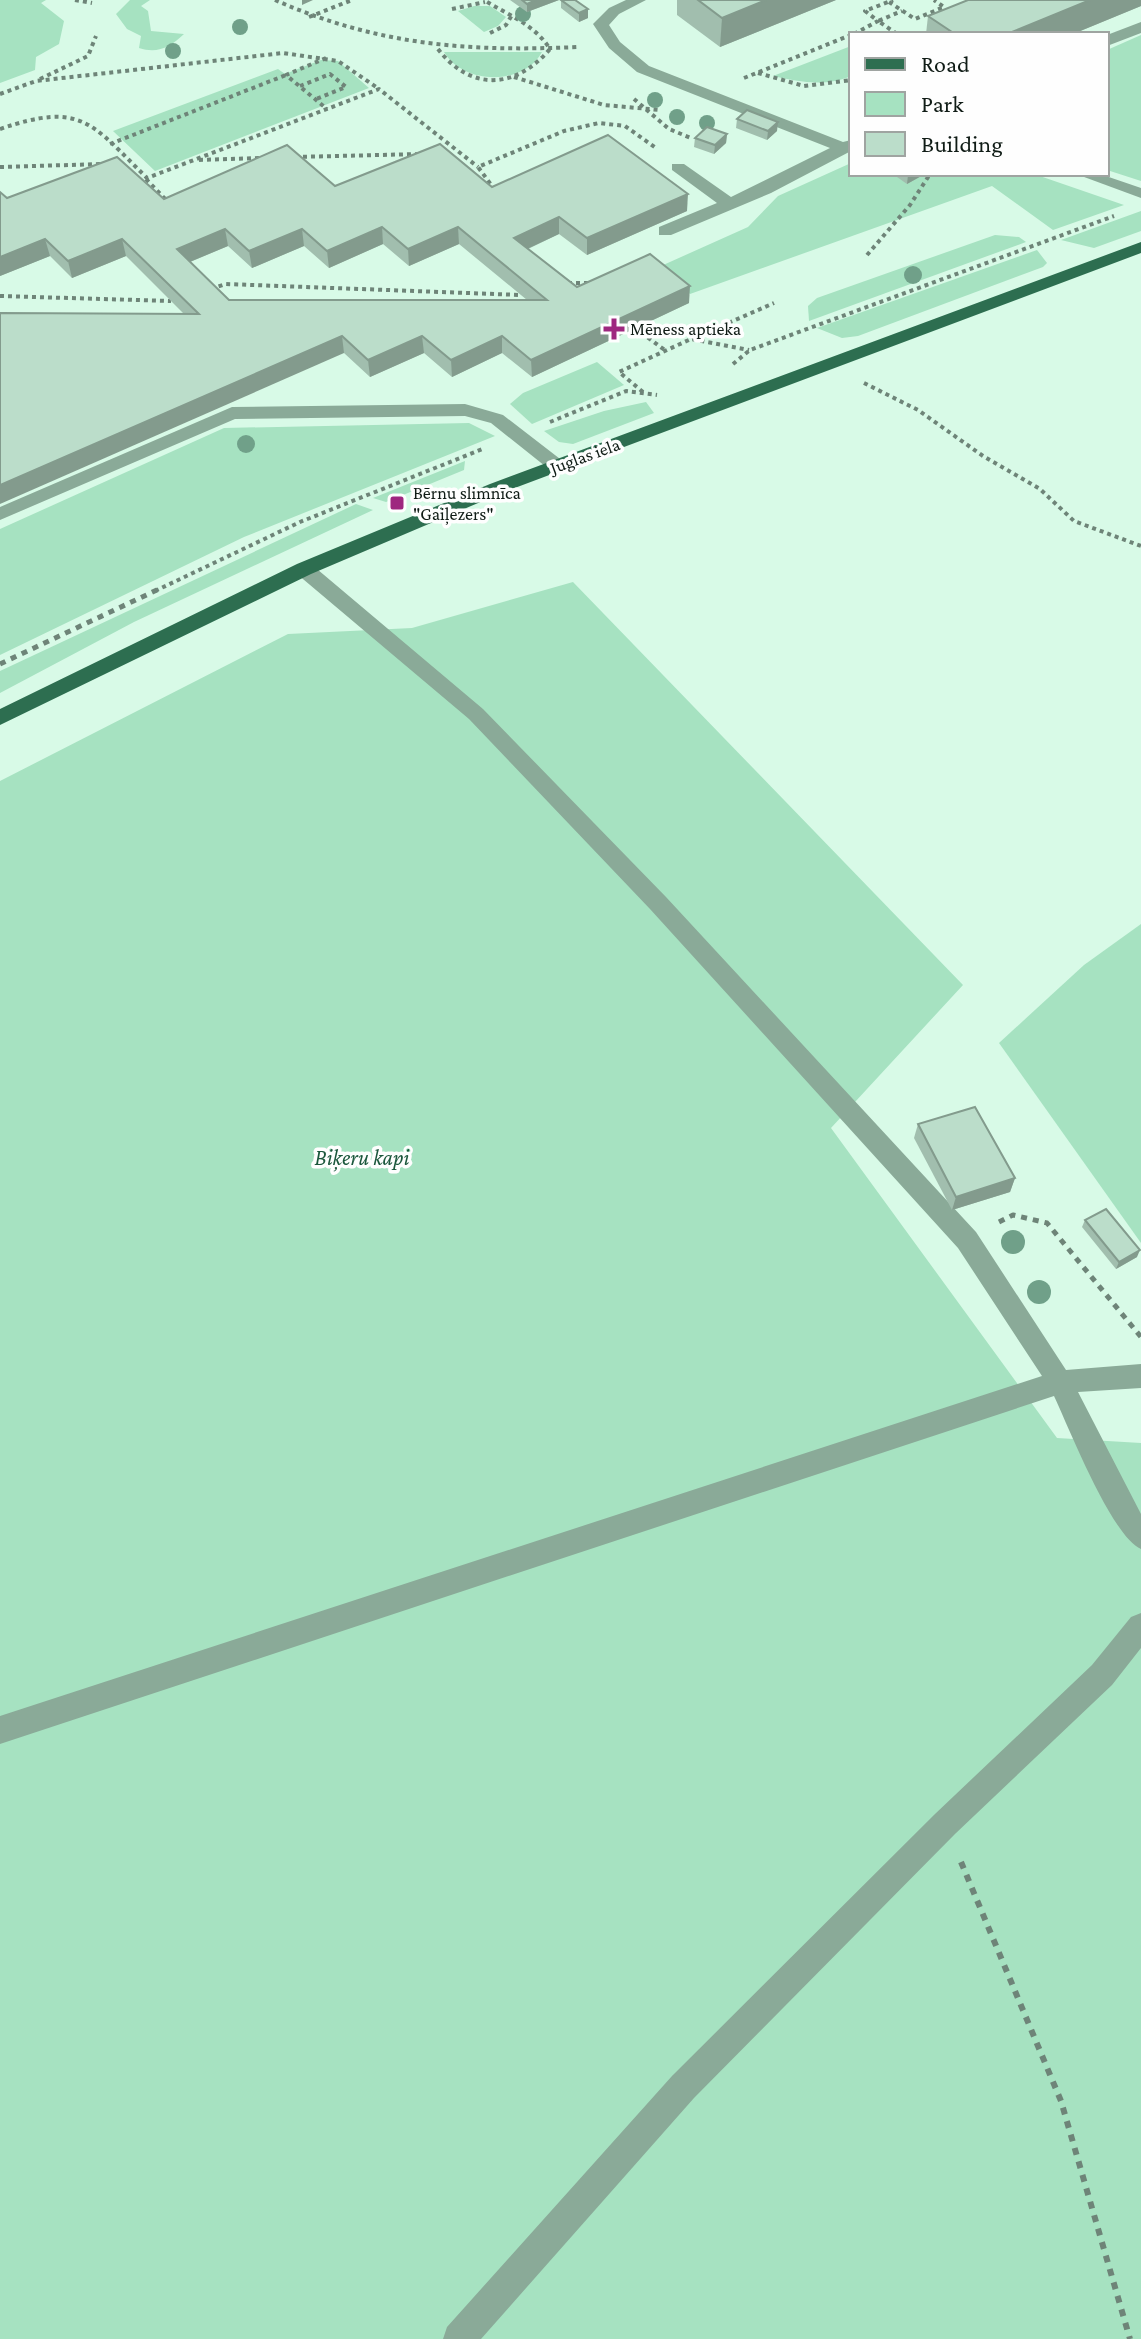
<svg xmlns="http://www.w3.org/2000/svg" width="1141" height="2339" font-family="'Crimson Pro',serif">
<rect width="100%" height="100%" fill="#d8fae7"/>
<g fill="#a6e2c1">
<path d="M 0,0 L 46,0 L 41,3 L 64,21 L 59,44 L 36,57 L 35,70 L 0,83 Z"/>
<path d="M 130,0 L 150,0 L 141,6 L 148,11 L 151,31 L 184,34 C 170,47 158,54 139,48 L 141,36 L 127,29 L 116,14 Z"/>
<path d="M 474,6 L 490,6 L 506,17 L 498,26 L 484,32 L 458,11 Z"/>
<path d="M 1141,35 L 1141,181 L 1107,170 L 1107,50 Z"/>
<path d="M 851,46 L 851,76 C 825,87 800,82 773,76 Z"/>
<path d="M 542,52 C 524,86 463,85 444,52 Z"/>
<path d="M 321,60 L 338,61 L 369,88 L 155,171 L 113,131 L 278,69 L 285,74 Z"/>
<path d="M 851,163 L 851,174 L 1034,174 L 1124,205 L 1053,230 L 992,186 L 690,294 L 661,266 L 748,227 L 778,196 Z"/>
<path d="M 1141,211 L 1141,231 L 1094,248 L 1061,240 Z"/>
<path d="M 995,235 L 1019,237 L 1026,242 L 809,321 L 808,306 L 817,298 Z"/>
<path d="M 1037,250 L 1047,263 L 1043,267 L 858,336 L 842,338 L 817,328 Z"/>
<path d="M 597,362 L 624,385 L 532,424 L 510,404 L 523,393 Z"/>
<path d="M 646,402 L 654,413 L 573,444 L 559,442 L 544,431 L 604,411 Z"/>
<path d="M 469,423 L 495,436 L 244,537 L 0,655 L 0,529 L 224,428 Z"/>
<path d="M 465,461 L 464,470 L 386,502 L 373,498 Z"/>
<path d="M 356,504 L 373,510 L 134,622 L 0,693 L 0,671 Z"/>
<path d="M 573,582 L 963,985 L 831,1128 L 1057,1438 L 1141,1443 L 1141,2339 L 0,2339 L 0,781 L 288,634 L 412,628 Z"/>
<path d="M 1141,924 L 1141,1243 L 999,1043 L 1084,965 Z"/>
</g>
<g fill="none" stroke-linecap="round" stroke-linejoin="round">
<g stroke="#6e8478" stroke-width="4" stroke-dasharray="4 4" stroke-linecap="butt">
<path d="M 75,0 L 92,3"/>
<path d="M 275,0 C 377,45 467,52 577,47"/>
<path d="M 889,2 L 915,19 L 944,7 L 934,0"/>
<path d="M 452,9 L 485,2"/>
<path d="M 309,17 L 352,0"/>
<path d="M 490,33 L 506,25 L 512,15"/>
<path d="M 854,34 L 878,21 L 865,11 L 893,0"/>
<path d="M 897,34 L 878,21 L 902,11"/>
<path d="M 438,49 C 471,92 516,89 550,49 C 534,24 508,15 484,0"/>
<path d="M 326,58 L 286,75 L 327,109"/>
<path d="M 758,73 L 804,86 L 851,80"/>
<path d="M 514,77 L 604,105 L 660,110"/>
<path d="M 744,78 L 851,35"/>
<path d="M 40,79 L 88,56 L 96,36"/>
<path d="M 300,86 L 330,74 L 346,87 L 316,99"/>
<path d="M 0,94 L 36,81 L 283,53 L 338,61 L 379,89"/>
<path d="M 634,99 L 669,129 L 691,138"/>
<path d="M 0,129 C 82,101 91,123 147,178 L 379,89 L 478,167"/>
<path d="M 110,144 L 286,75"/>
<path d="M 295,157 L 421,154"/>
<path d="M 199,160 L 261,158"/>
<path d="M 0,167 L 103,164"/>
<path d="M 146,179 L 168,202"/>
<path d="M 495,190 L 478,167 L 564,131 L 599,123 L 625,126 L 656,148"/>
<path d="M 867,255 L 910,205 L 930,174"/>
<path d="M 568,283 L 590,283"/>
<path d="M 211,289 L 226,284 L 521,295"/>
<path d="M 0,296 L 171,301"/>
<path d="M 635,328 L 666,351"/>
<path d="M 692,339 L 774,303"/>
<path d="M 733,364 L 750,350 L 1114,216"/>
<path d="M 864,383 L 918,410 L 983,456 L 1040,489 L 1074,521 L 1141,546"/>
<path d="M 643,392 L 619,372 L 691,339 L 749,350"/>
<path d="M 550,422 L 626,391 L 657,395"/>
<path d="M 155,591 L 300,522 L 485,448"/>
</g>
<g stroke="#6e8478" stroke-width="5" stroke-dasharray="6 6" stroke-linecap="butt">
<path d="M 0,664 L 159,589"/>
<path d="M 999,1222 L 1013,1215 L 1047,1223 L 1141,1337"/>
</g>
<path stroke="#6e8478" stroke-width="6" stroke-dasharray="7 7" stroke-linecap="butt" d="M 961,1862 L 1061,2101 L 1130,2339"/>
<g fill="#8aaa98" fill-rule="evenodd">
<path d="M 626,0 L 646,0 L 619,14 L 609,25 L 620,42 L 649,66 L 843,142 L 851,140 L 851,151 L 771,193 L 671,235 L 659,235 L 659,227 L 717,203 L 672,170 L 672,164 L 684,164 L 731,197 L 830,148 L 637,72 L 609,48 L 593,24 L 609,8 Z"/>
<path d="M 1141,22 L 1141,33 L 1107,46 L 1107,35 Z"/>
<path d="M 1076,174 L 1100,174 L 1141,188 L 1141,198 Z"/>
<path d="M 465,404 L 503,415 L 564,462 L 564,470 L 550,470 L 491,423 L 465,416 L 235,419 L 0,520 L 0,507 L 232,407 Z"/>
<path d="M 304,562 L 311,564 L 483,709 L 666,897 L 976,1232 L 1066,1370 L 1141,1364 L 1141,1388 L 1078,1392 L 1141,1514 L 1141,1549 C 1112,1537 1069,1428 1054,1396 L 0,1744 L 0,1716 L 1042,1376 L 958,1248 L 650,909 L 469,719 L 297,574 L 294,569 Z"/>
<path d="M 1141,1613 L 1141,1648 L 1112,1685 L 955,1834 L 694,2098 L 481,2339 L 443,2339 L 447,2327 L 672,2076 L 935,1814 L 1092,1665 L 1131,1617 Z"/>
</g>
<path fill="#2d6e50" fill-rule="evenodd" d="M 1141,242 L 1141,253 L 504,492 L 311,574 L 0,725 L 0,709 L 297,564 L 490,484 Z"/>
</g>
<g fill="#70a089">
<circle cx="523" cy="14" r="8"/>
<circle cx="240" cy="27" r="8"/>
<circle cx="173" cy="51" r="8"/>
<circle cx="655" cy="100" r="8"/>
<circle cx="677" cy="117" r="8"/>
<circle cx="707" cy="123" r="8"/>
<circle cx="913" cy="275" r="9"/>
<circle cx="246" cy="444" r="9"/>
<circle cx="1013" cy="1242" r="12"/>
<circle cx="1039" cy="1292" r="12"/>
</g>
<g fill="#a1beae" fill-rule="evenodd">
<path d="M 510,0 L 559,0 L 527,12 Z"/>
<path d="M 561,0 L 588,9 L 588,18 L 579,22 L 561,8 Z"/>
<path d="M 677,0 L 836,0 L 720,47 L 677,15 Z"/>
<path d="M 1141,0 L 1141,6 L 1073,34 L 926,34 L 928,16 Z"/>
<path d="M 737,119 L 777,131 L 767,140 L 736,128 Z"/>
<path d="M 727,134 L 726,143 L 714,154 L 694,147 L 695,138 Z"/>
<path d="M 897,174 L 925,174 L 907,184 L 897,177 Z"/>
<path d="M 335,186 L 492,187 L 687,211 L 587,255 L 559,234 L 528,249 L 577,287 L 689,303 L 532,377 L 502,353 L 452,377 L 424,353 L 370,377 L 344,353 L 184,314 L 126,256 L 72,278 L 50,256 L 0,276 L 0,192 L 7,198 L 164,199 ZM 383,244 L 409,266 L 459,244 L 527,300 L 229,300 L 190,262 L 228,246 L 252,268 L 304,246 L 329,268 Z"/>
<path d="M 918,1124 L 1015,1178 L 1010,1192 L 952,1210 L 914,1138 Z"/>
<path d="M 1085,1220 L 1137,1257 L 1116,1269 L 1082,1227 Z"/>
</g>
<g fill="#839b8d">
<path d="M 302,0 L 313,0 L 302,5 Z"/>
<path d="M 536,0 L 559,0 L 527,12 L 527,4 Z"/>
<path d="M 766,0 L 836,0 L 720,47 L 722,18 Z"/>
<path d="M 1090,0 L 1141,0 L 1141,6 L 1073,34 L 1007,34 Z"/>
<path d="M 588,9 L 588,18 L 579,22 L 579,13 Z"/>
<path d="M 778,122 L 777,131 L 767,140 L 768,131 Z"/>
<path d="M 727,134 L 726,143 L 714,154 L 715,145 Z"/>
<path d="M 910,174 L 925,174 L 907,184 L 908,175 Z"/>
<path d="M 688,194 L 687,211 L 587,255 L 587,238 Z"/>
<path d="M 559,217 L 559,234 L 514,255 L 514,238 Z"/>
<path d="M 382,227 L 383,244 L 329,268 L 327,251 Z"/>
<path d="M 458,227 L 459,244 L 409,266 L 408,249 Z"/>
<path d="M 225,229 L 228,246 L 180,266 L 177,249 Z"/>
<path d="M 302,229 L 304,246 L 252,268 L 249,251 Z"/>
<path d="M 45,239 L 50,256 L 0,276 L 0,257 Z"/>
<path d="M 122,239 L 126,256 L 72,278 L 68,261 Z"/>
<path d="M 690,286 L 689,303 L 532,377 L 531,360 Z"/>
<path d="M 342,336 L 344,353 L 0,504 L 0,485 Z"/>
<path d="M 422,336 L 424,353 L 370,377 L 368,360 Z"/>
<path d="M 502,336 L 502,353 L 452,377 L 451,360 Z"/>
<path d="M 1015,1178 L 1010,1192 L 952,1210 L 956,1197 Z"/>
<path d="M 1140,1250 L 1137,1257 L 1116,1269 L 1119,1262 Z"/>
</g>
<g fill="#bbddca" stroke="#839b8d" stroke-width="2" fill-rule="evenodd">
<path d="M 522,0 L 536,0 L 527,4 Z"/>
<path d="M 561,0 L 575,0 L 588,9 L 579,13 Z"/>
<path d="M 698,0 L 766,0 L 722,18 Z"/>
<path d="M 968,0 L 1090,0 L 1007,34 L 955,34 L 928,16 Z"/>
<path d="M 747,110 L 778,122 L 768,131 L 737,119 Z"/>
<path d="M 707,127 L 727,134 L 715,145 L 695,138 Z"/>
<path d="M 608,135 L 688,194 L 587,238 L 559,217 L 514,238 L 577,287 L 650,254 L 690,286 L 531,360 L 502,336 L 451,360 L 422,336 L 368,360 L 342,336 L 0,485 L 0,313 L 199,314 L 122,239 L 68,261 L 45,239 L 0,257 L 0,192 L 7,198 L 117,157 L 164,199 L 287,145 L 335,186 L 440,144 L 492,187 ZM 382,227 L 408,249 L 458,227 L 547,300 L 229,300 L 177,249 L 225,229 L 249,251 L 302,229 L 327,251 Z"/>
<path d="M 975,1107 L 1015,1178 L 956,1197 L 918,1124 Z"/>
<path d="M 1106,1209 L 1140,1250 L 1119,1262 L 1085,1220 Z"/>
</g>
<g fill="#9e277f" stroke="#fefefe" stroke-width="3">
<path d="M610 317h8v8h8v8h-8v8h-8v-8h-8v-8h8z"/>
<rect x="389" y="495" width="16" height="16" rx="4"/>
</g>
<g text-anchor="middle" stroke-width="7" stroke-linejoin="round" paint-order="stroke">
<g font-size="18" fill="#101c16" stroke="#fefefe" text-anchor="start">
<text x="630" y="335">Mēness aptieka</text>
<text x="413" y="499">Bērnu slimnīca<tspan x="413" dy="21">"Gaiļezers"</tspan></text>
</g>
<g font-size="18" fill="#101c16" stroke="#fefefe">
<text transform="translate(585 456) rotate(-20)" y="6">Juglas iela</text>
</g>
<g font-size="22" font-style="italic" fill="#1b573c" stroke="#fefefe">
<text x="362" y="1165">Biķeru kapi</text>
</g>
</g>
<rect x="849" y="32" width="260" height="144" fill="#fefefe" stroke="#9fa4a1" stroke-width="2"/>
<rect x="865" y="58" width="40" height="12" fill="#2d6e50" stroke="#9fa4a1" stroke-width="2"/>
<text x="921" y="72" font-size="24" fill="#101c16">Road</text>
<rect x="865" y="92" width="40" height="24" fill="#a6e2c1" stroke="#9fa4a1" stroke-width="2"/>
<text x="921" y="112" font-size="24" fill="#101c16">Park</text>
<rect x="865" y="132" width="40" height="24" fill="#bbddca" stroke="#9fa4a1" stroke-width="2"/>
<text x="921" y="152" font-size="24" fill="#101c16">Building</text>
</svg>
